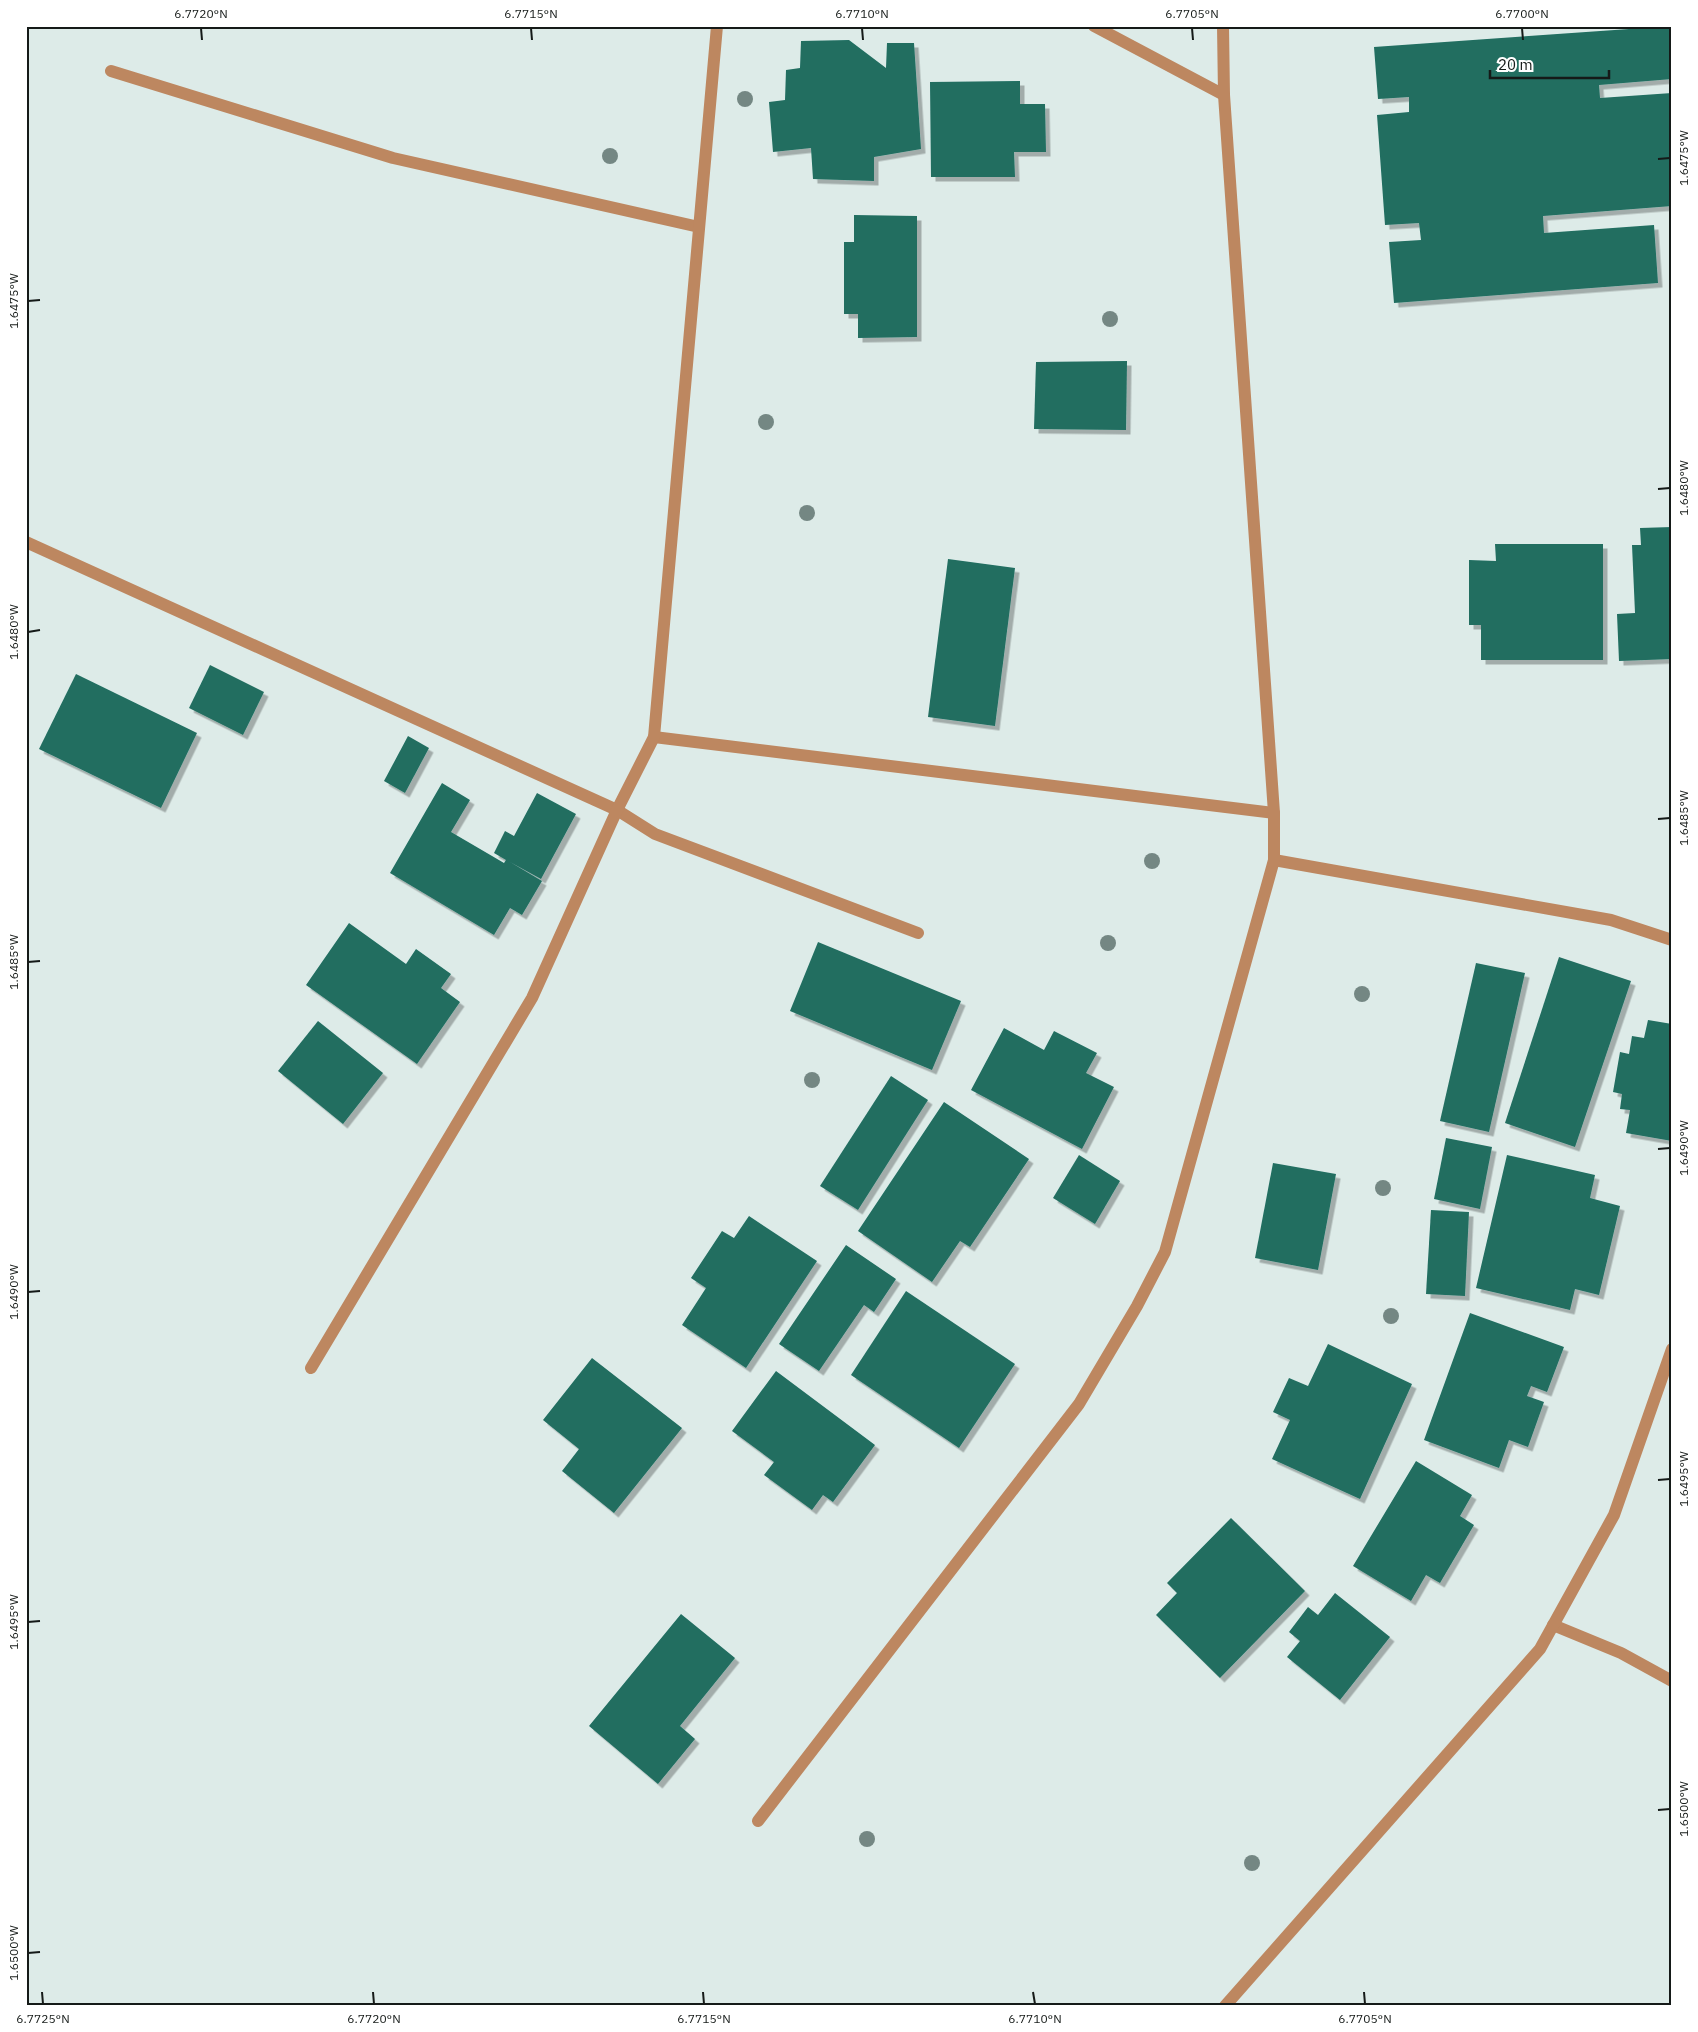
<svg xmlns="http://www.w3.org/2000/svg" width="1698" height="2032" font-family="'IBM Plex Sans',sans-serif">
<defs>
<filter id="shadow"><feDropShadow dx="4.5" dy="4.5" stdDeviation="0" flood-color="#0004"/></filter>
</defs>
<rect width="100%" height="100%" fill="#ddebe8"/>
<g fill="#206e61" filter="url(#shadow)">
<path d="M 1672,26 L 1672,79 L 1599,85 L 1600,98 L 1672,93 L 1672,206 L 1543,216 L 1544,233 L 1654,225 L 1658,283 L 1394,303 L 1389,242 L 1421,240 L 1419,223 L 1385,225 L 1377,115 L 1409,112 L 1409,97 L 1378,99 L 1374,47 Z"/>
<path d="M 849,40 L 886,68 L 887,43 L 914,43 L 921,149 L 874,157 L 874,181 L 813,179 L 811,148 L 773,152 L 769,102 L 785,100 L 786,70 L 800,68 L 801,41 Z"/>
<path d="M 1020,81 L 1020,104 L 1045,104 L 1046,152 L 1014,152 L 1015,177 L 931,177 L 930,82 Z"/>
<path d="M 854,215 L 917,216 L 917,337 L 858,338 L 858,314 L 844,314 L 844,242 L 854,242 Z"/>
<path d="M 1127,361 L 1126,430 L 1034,429 L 1036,362 Z"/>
<path d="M 1672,527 L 1672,659 L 1619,661 L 1617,614 L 1635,613 L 1632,545 L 1641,545 L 1640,528 Z"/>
<path d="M 1495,544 L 1603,544 L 1603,660 L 1481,660 L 1481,625 L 1469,625 L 1469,560 L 1496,561 Z"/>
<path d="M 948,559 L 1015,568 L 995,726 L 928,717 Z"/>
<path d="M 210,665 L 264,692 L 243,735 L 189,708 Z"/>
<path d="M 76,674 L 197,733 L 161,808 L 39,749 Z"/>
<path d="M 408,736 L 429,748 L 405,793 L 384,781 Z"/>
<path d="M 442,783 L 470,800 L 451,832 L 504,863 L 506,860 L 494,853 L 505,831 L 514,836 L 537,793 L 576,814 L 541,879 L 510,862 L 542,881 L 522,915 L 510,908 L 494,935 L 390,873 Z"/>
<path d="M 349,923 L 406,964 L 416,949 L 451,974 L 441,988 L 460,1002 L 417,1064 L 306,985 Z"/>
<path d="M 818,942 L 961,1001 L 932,1070 L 790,1011 Z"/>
<path d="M 1559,957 L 1631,981 L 1575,1147 L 1505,1123 Z"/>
<path d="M 1476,963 L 1525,973 L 1489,1132 L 1440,1121 Z"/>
<path d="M 1648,1020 L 1672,1024 L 1672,1141 L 1626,1133 L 1630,1110 L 1620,1109 L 1622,1094 L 1613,1092 L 1620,1052 L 1629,1054 L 1632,1036 L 1644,1038 Z"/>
<path d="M 318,1021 L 383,1073 L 343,1124 L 278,1071 Z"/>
<path d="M 1004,1028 L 1044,1050 L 1054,1031 L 1097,1053 L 1086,1073 L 1114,1087 L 1082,1149 L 971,1090 Z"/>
<path d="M 891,1076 L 928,1100 L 858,1210 L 820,1186 Z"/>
<path d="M 944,1102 L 1029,1159 L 970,1247 L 960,1241 L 932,1282 L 858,1231 Z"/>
<path d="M 1446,1138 L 1492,1147 L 1480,1209 L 1434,1199 Z"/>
<path d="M 1079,1155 L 1120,1181 L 1095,1224 L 1053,1198 Z"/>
<path d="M 1507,1155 L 1595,1175 L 1590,1198 L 1620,1206 L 1599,1295 L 1575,1289 L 1570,1310 L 1476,1288 Z"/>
<path d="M 1273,1163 L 1336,1174 L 1318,1270 L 1255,1258 Z"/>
<path d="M 1431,1210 L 1469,1212 L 1465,1296 L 1426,1294 Z"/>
<path d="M 749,1216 L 817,1261 L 746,1368 L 682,1325 L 706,1288 L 691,1278 L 722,1231 L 734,1238 Z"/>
<path d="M 846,1245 L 896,1279 L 874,1312 L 864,1305 L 819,1371 L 779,1344 Z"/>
<path d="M 906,1291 L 1015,1364 L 959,1448 L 851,1375 Z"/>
<path d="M 1470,1313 L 1564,1347 L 1547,1392 L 1531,1386 L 1527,1396 L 1544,1402 L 1528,1447 L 1509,1440 L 1499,1468 L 1424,1440 Z"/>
<path d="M 1328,1344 L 1412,1384 L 1360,1499 L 1272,1459 L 1290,1420 L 1273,1412 L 1289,1378 L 1308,1386 Z"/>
<path d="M 592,1358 L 682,1428 L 614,1513 L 562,1471 L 579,1449 L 543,1420 Z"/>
<path d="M 776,1371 L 875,1445 L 833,1502 L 823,1495 L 812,1510 L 764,1475 L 774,1462 L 732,1431 Z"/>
<path d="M 1416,1461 L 1472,1495 L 1460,1516 L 1474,1525 L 1440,1583 L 1426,1575 L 1411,1601 L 1353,1566 Z"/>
<path d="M 1231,1518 L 1305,1591 L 1220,1678 L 1156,1615 L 1177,1593 L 1167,1583 Z"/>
<path d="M 1335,1593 L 1390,1637 L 1340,1700 L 1287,1657 L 1300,1641 L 1289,1632 L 1308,1607 L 1318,1615 Z"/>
<path d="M 681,1614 L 735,1658 L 680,1726 L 695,1739 L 658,1784 L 589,1726 Z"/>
</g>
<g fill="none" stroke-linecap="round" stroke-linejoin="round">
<g stroke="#bd8760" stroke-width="12">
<path d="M 1094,26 L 1224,95"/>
<path d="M 617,810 L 655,834 L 918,933"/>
</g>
<g stroke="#bd8760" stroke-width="12">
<path d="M 111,71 L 393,158 L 699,227"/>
<path d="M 26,542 L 617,810"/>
<path d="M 654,737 L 1274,813"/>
<path d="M 1274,860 L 1611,920 L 1672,940"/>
<path d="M 311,1368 L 532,998 L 617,810 L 654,737 L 717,26"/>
<path d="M 1553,1625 L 1621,1653 L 1672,1681"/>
<path d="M 758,1821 L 1079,1404 L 1137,1306 L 1165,1252 L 1274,860 L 1274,813 L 1224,95 L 1223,26"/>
<path d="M 1225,2006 L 1540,1649 L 1614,1515 L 1672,1349"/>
</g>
</g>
<g fill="#748783">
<circle cx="745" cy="99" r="8"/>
<circle cx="610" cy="156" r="8"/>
<circle cx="1110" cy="319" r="8"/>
<circle cx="766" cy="422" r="8"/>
<circle cx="807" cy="513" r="8"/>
<circle cx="1152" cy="861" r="8"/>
<circle cx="1108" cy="943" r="8"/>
<circle cx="1362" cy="994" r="8"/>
<circle cx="812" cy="1080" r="8"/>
<circle cx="1383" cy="1188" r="8"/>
<circle cx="1391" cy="1316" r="8"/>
<circle cx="867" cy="1839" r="8"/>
<circle cx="1252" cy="1863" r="8"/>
</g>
<path fill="none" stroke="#151a18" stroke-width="2" d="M 201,28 L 202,40M 531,28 L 532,40M 862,28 L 863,40M 1192,28 L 1193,40M 1522,28 L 1523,40M 1658,159 L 1670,158M 28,301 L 40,300M 1658,489 L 1670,488M 28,632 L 40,630M 1658,819 L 1670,818M 28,962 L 40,961M 1658,1149 L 1670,1148M 28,1292 L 40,1291M 1658,1480 L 1670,1479M 28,1622 L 40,1621M 1658,1810 L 1670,1809M 28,1953 L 40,1952M 42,1992 L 43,2004M 373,1992 L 374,2004M 703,1992 L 704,2004M 1033,1992 L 1035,2004M 1364,1992 L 1365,2004"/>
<rect width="1698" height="2032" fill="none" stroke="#ffffff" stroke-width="55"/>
<path d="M1490 70v8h119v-8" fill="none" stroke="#151a18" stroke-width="2.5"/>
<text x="1498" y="70" font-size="15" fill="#151a18" stroke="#ffffff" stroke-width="4" paint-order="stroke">20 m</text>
<rect x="28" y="28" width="1642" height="1976" fill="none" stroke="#151a18" stroke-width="2"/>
<g font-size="12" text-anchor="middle" fill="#151a18">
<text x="201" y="18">6.7720°N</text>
<text x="531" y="18">6.7715°N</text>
<text x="862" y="18">6.7710°N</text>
<text x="1192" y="18">6.7705°N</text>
<text x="1522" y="18">6.7700°N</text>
<text transform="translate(1684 158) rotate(-90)" y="4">1.6475°W</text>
<text transform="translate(14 301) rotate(-90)" y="4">1.6475°W</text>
<text transform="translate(1684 488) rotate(-90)" y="4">1.6480°W</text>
<text transform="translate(14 632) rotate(-90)" y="4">1.6480°W</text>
<text transform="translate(1684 818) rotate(-90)" y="4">1.6485°W</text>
<text transform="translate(14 962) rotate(-90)" y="4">1.6485°W</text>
<text transform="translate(1684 1148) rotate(-90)" y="4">1.6490°W</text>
<text transform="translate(14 1292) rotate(-90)" y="4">1.6490°W</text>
<text transform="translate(1684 1479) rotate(-90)" y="4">1.6495°W</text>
<text transform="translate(14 1622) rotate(-90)" y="4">1.6495°W</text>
<text transform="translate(1684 1809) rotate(-90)" y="4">1.6500°W</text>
<text transform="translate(14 1953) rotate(-90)" y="4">1.6500°W</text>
<text x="43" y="2023">6.7725°N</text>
<text x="374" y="2023">6.7720°N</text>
<text x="704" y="2023">6.7715°N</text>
<text x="1035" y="2023">6.7710°N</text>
<text x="1365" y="2023">6.7705°N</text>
</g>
</svg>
